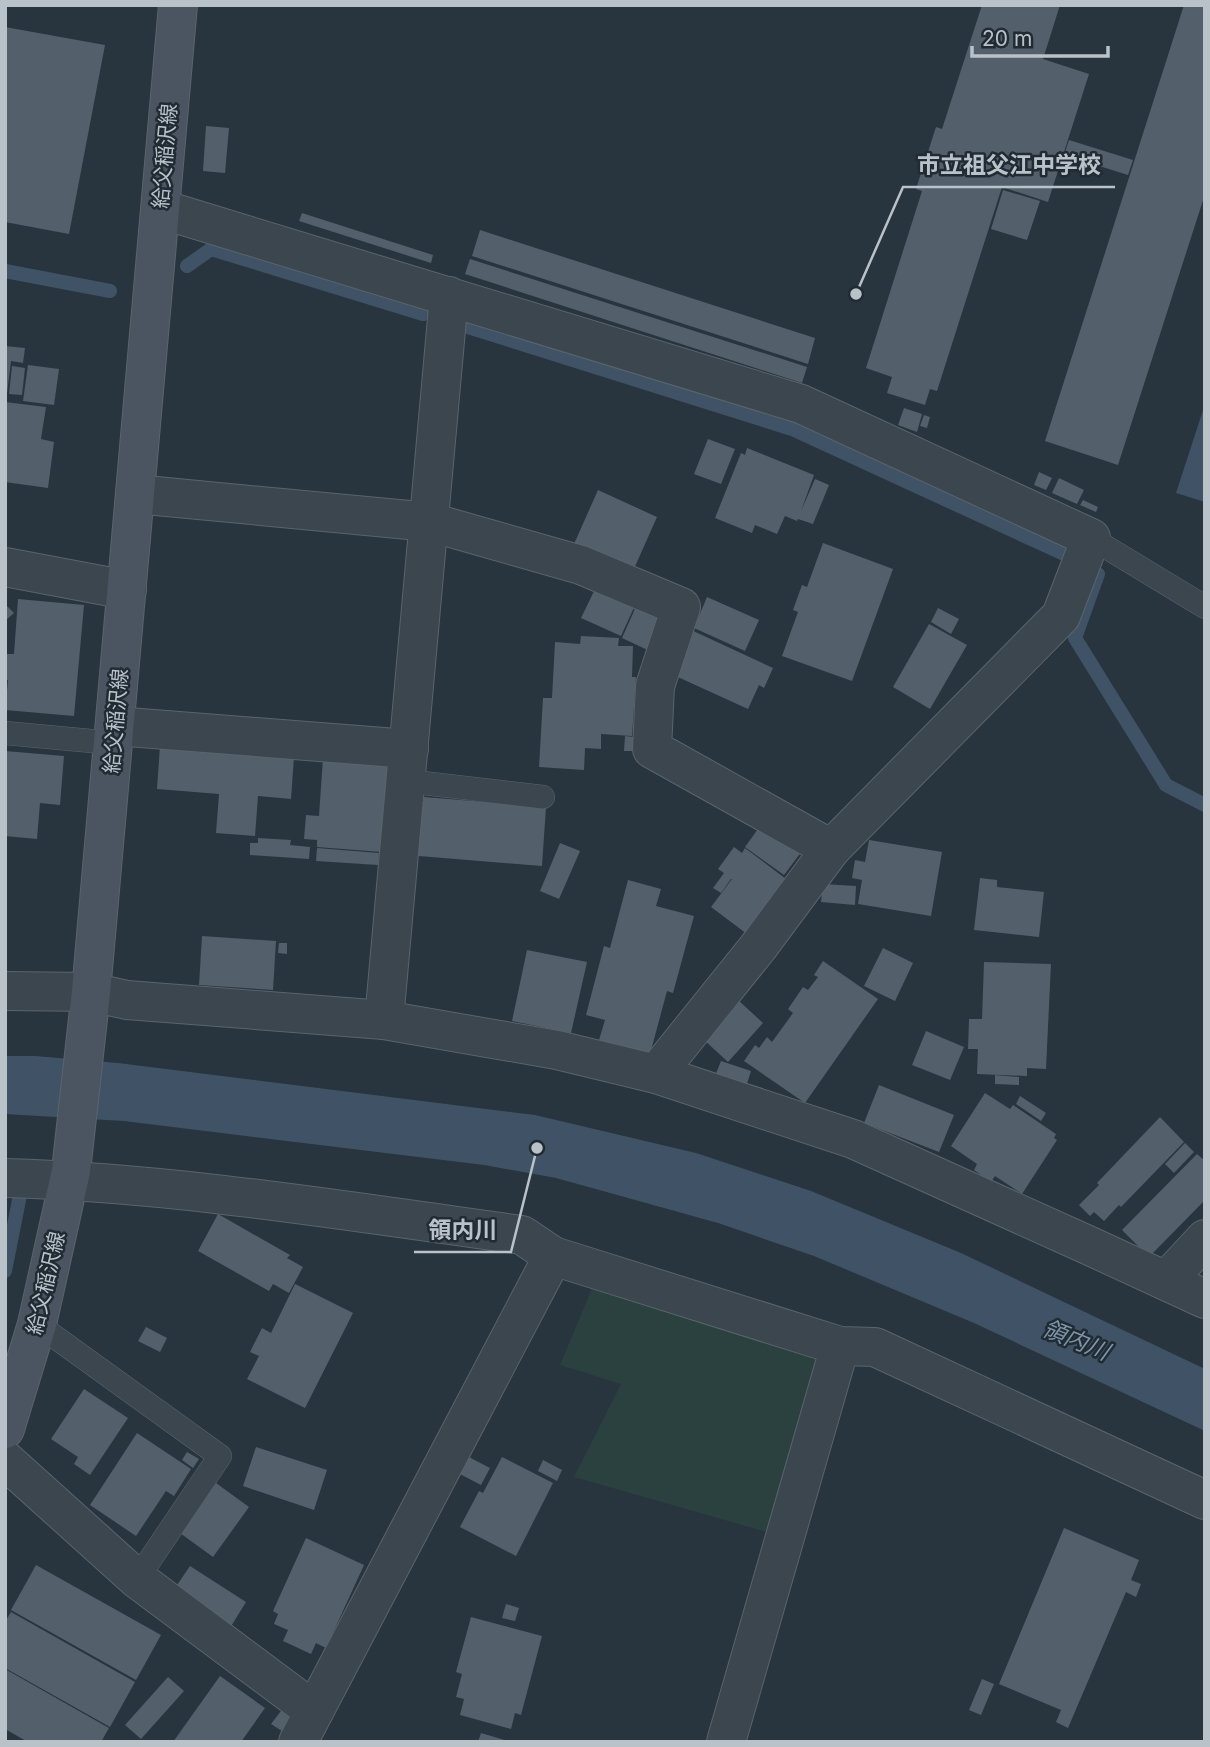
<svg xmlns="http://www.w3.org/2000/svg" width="1210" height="1747" font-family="Inter,'Noto Sans JP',sans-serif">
<rect width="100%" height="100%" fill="#28343e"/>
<path fill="#2b4140" d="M 595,1281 L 819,1354 L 777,1535 L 574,1477 L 621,1384 L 560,1365 Z"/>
<g fill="#405366">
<path d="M 1205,404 L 1205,502 L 1176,493 Z"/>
<path d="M 5,1056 L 35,1056 L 118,1063 L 535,1115 L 696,1153 L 811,1191 L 961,1253 L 1205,1369 L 1205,1431 L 974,1323 L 814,1256 L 718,1223 L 556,1178 L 484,1165 L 124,1121 L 5,1114 Z"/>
</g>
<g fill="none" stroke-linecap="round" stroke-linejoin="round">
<g stroke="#405366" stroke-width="14">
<path d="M 187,266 L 211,249 L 423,314"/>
<path d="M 5,271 L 110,291"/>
<path d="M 468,327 L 792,429 L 1064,554"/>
<path d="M 1098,574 L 1075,638 L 1166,785 L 1205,805"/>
<path d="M 5,1271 L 20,1195"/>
</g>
</g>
<g fill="#545f6c">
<path d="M 982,5 L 1060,5 L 1043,59 L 1089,74 L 1048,202 L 1002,187 L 937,391 L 930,389 L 925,405 L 887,393 L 892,377 L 866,368 L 922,191 L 916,189 L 921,173 L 928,175 L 932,160 L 926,158 L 936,127 L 942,129 Z"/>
<path d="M 1184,5 L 1205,5 L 1205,194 L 1118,465 L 1045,441 Z"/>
<path d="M 5,27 L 105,45 L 69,234 L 5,222 Z"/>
<path d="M 206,126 L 229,128 L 225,173 L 203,171 Z"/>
<path d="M 1069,140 L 1133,160 L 1128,175 L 1064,155 Z"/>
<path d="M 1003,190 L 1040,201 L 1027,240 L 991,229 Z"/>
<path d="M 302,213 L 433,255 L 431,263 L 299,221 Z"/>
<path d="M 480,230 L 815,338 L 808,364 L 472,256 Z"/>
<path d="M 470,259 L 807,367 L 802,383 L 465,274 Z"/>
<path d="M 5,346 L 25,348 L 23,363 L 11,361 L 7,394 L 5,394 Z"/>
<path d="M 28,365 L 59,369 L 54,405 L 23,401 Z"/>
<path d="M 12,366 L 25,368 L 22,395 L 9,394 Z"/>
<path d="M 5,402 L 46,407 L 41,439 L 54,442 L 48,488 L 5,482 Z"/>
<path d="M 904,408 L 922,414 L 917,432 L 898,425 Z"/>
<path d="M 924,415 L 930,417 L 927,428 L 920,426 Z"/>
<path d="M 708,439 L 735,449 L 721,484 L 694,474 Z"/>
<path d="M 747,448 L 814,475 L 801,511 L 815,479 L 829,485 L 813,524 L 798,519 L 797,521 L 785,516 L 777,534 L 755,525 L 752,533 L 715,518 L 741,453 L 745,455 Z"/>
<path d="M 1039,472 L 1052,478 L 1046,490 L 1034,485 Z"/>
<path d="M 1059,478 L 1084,490 L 1077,504 L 1052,493 Z"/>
<path d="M 598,490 L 657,517 L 633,571 L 574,544 Z"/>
<path d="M 1083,500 L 1098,507 L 1096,512 L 1080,505 Z"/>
<path d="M 823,543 L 893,569 L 852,681 L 782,656 L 798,612 L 793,610 L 802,585 L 807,587 Z"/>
<path d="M 597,585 L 636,603 L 621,636 L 581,618 Z"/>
<path d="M 707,597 L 759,620 L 745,651 L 694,628 Z"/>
<path d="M 18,599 L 84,605 L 74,716 L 5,710 L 8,680 L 5,680 L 5,654 L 14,654 Z"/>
<path d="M 638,602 L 670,616 L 654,653 L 622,638 Z"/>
<path d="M 5,604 L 14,613 L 5,621 Z"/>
<path d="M 938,608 L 959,619 L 951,634 L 931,622 Z"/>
<path d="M 929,624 L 967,645 L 930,709 L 893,687 Z"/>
<path d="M 689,629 L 773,668 L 764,688 L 759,685 L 748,709 L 669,673 Z"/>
<path d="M 581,636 L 619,638 L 618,646 L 633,646 L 632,677 L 636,677 L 632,736 L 601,734 L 601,749 L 585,748 L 584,770 L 539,767 L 543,698 L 552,698 L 555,642 L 580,644 Z"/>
<path d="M 625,736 L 634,737 L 643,751 L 624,751 Z"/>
<path d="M 160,746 L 294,757 L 291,799 L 258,796 L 255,836 L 216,833 L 219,794 L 157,789 Z"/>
<path d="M 5,751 L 64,756 L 60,805 L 40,803 L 37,839 L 5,836 Z"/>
<path d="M 323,758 L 389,763 L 382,852 L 317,847 L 317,840 L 304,839 L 306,815 L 319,816 Z"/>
<path d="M 424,797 L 546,807 L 542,866 L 419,856 L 419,854 L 410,854 L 414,800 L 424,801 Z"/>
<path d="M 763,822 L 802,851 L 784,875 L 745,847 Z"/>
<path d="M 258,838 L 291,840 L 290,845 L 310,847 L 309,859 L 250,855 L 250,843 L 258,843 Z"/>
<path d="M 869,840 L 942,852 L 931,916 L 858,904 L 862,880 L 852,878 L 855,860 L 865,862 Z"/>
<path d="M 560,843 L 580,851 L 559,899 L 540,891 Z"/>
<path d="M 734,847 L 742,853 L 745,848 L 790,882 L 751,937 L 711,907 L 732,879 L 731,879 L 721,893 L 713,888 L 724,873 L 718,869 Z"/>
<path d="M 317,848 L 379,853 L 378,865 L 316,861 Z"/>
<path d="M 980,878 L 997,880 L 997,887 L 1044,892 L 1039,937 L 974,930 Z"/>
<path d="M 628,880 L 661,889 L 656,906 L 694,916 L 673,993 L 667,991 L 649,1058 L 599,1040 L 605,1020 L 586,1015 L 604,946 L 610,948 Z"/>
<path d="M 823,884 L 856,886 L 855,905 L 821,902 Z"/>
<path d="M 202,936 L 276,941 L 273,990 L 199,985 Z"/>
<path d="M 279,943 L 287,943 L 287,954 L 278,953 Z"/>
<path d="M 883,948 L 913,963 L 895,1001 L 864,986 Z"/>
<path d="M 527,950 L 587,962 L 571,1033 L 512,1021 Z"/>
<path d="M 823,961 L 878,999 L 805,1103 L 744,1061 L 755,1045 L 759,1048 L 767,1037 L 772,1042 L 793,1013 L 788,1009 L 803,987 L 808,990 L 818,977 L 814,975 Z"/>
<path d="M 984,962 L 1051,964 L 1046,1069 L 1027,1068 L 1027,1076 L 977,1074 L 978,1049 L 968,1049 L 969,1019 L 982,1019 Z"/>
<path d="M 738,1000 L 763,1023 L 728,1062 L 703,1039 Z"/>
<path d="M 926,1031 L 964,1047 L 950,1080 L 912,1065 Z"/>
<path d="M 721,1061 L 751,1071 L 746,1087 L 715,1076 Z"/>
<path d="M 995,1075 L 1019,1077 L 1019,1085 L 995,1084 Z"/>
<path d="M 879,1085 L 954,1115 L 939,1152 L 864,1123 Z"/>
<path d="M 985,1093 L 1010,1109 L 1013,1105 L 1056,1134 L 1054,1138 L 1057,1140 L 1022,1194 L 995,1176 L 991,1182 L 974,1170 L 977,1164 L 951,1146 Z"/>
<path d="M 1020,1096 L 1046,1113 L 1041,1121 L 1016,1104 Z"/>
<path d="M 1160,1117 L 1184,1142 L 1121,1207 L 1119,1205 L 1104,1221 L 1094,1212 L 1090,1216 L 1079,1205 L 1099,1185 L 1097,1183 Z"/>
<path d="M 1185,1143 L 1194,1152 L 1174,1173 L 1165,1164 Z"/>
<path d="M 1197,1154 L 1205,1161 L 1205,1200 L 1149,1257 L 1122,1230 Z"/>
<path d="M 218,1214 L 290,1255 L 287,1258 L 303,1267 L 289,1293 L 273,1284 L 269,1291 L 198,1251 Z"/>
<path d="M 295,1284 L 353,1313 L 305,1408 L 247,1379 L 259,1356 L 250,1352 L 262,1328 L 271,1333 Z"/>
<path d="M 146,1327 L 167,1338 L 160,1352 L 138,1341 Z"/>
<path d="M 84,1389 L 128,1418 L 90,1475 L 74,1464 L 78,1457 L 51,1439 Z"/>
<path d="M 137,1433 L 191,1469 L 174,1496 L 166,1491 L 136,1536 L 90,1505 Z"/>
<path d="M 256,1447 L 327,1470 L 314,1510 L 243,1486 Z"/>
<path d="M 187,1452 L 199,1459 L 193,1468 L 182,1460 Z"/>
<path d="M 465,1455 L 490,1468 L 481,1485 L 456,1472 Z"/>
<path d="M 502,1457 L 553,1483 L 516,1556 L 460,1527 L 479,1491 L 483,1493 Z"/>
<path d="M 543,1460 L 562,1470 L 557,1481 L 538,1471 Z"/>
<path d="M 216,1483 L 249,1507 L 213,1557 L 180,1533 Z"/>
<path d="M 1064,1528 L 1139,1560 L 1131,1580 L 1141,1584 L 1136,1597 L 1126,1592 L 1068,1728 L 1056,1722 L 1061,1710 L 999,1684 Z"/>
<path d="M 306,1538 L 364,1565 L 326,1648 L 316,1643 L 311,1654 L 283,1641 L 288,1630 L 274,1624 L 278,1614 L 273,1611 Z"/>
<path d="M 36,1565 L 161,1635 L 136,1680 L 11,1610 Z"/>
<path d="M 190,1566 L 246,1602 L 230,1628 L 173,1591 Z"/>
<path d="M 506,1604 L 519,1608 L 515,1621 L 502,1618 Z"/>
<path d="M 11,1612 L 135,1682 L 110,1727 L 5,1668 L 5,1622 Z"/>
<path d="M 471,1617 L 542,1636 L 521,1715 L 515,1713 L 511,1729 L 460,1715 L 464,1699 L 456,1697 L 462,1674 L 456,1672 Z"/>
<path d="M 5,1669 L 109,1728 L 101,1742 L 28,1742 L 5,1729 Z"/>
<path d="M 220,1676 L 265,1708 L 241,1742 L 173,1742 Z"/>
<path d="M 168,1677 L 184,1691 L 141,1739 L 125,1725 Z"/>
<path d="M 982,1679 L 994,1684 L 981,1715 L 969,1710 Z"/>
<path d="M 281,1711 L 291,1717 L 282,1731 L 271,1724 Z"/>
<path d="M 481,1733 L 508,1741 L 508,1742 L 478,1742 Z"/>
</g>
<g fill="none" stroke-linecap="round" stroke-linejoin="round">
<defs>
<g id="lane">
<path d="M 1091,538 L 1205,607"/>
<path d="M 5,733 L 113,743"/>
<path d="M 406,781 L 543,797"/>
<path d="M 37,1324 L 220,1456 L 137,1579"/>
</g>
<g id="street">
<path d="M 161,209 L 801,404 L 1091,538 L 1061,616 L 831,849 L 759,946 L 656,1074"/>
<path d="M 135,494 L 430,522 L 581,565 L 681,607 L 655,686 L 652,749 L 831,849"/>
<path d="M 5,567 L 127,590"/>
<path d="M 115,726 L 409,749"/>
<path d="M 5,991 L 91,992 L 127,1000 L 384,1020 L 557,1050 L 656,1074 L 853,1139 L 1090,1246 L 1205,1299"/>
<path d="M 384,1020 L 449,296"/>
<path d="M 5,1178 C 179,1183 351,1212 522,1235 L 553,1256 L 840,1346 L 875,1347 L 1205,1500"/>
<path d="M 1166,1281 L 1205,1239"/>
<path d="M 5,1460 L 137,1579 L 314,1711"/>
<path d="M 298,1742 L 553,1256"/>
<path d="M 726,1742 L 840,1346"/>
</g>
<path id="secondary" d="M 5,1429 L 37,1324 L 71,1171 L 91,992 L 178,5"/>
</defs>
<use href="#lane" stroke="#5a646c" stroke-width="24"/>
<use href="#street" stroke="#5a646c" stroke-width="40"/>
<use href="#secondary" stroke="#5a646c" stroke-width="40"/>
<use href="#lane" stroke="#3c464f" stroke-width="23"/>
<use href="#street" stroke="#3c464f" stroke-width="38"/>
<use href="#secondary" stroke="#4b5561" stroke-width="38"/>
</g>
<g text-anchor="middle" stroke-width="5" stroke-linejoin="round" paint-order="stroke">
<g font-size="21" fill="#b9c1c9" stroke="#212b34">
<text transform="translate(165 156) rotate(-85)" y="7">給父稲沢線</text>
<text transform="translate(116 721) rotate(-85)" y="7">給父稲沢線</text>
<text transform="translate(46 1283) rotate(-77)" y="7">給父稲沢線</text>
</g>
<g font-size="23" font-style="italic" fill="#7d94a9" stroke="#212b34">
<text transform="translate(1076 1340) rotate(22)" y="8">領内川</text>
</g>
</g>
<path fill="none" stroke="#b9c1c9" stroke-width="2.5" d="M856 294L903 187H1115M537 1148L511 1252H414"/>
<g fill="#b9c1c9" stroke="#212b34" stroke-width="2.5">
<circle cx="856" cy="294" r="7"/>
<circle cx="537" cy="1148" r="7"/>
</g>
<g font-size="23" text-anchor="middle" font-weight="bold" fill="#b9c1c9" stroke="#212b34" stroke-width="5" stroke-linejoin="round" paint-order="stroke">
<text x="1009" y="173">市立祖父江中学校</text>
<text x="463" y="1238">領内川</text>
</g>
<rect width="1210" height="1747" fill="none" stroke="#b9c1c9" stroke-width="14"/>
<path d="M972 46v10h136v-10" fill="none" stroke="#b9c1c9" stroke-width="3.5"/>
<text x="982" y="46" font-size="21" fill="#b9c1c9" stroke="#212b34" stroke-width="5" paint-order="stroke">20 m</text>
</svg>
